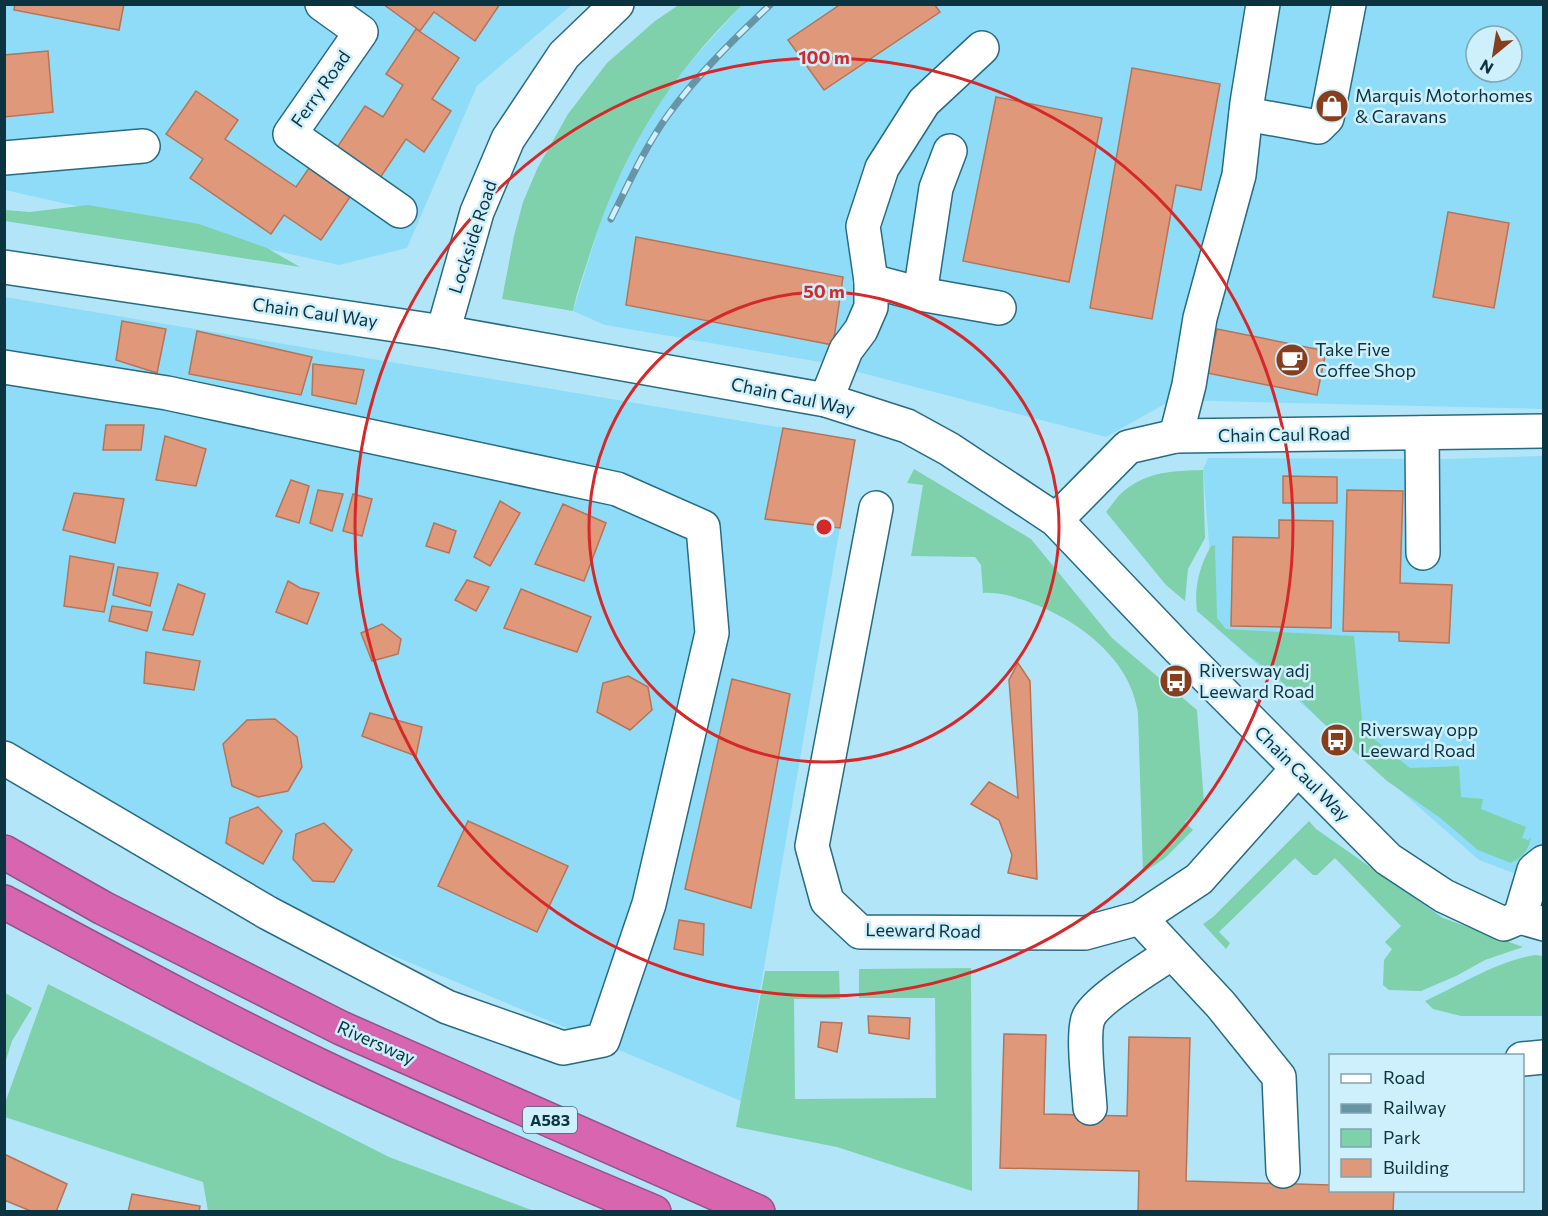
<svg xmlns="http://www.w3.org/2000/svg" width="1548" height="1216" font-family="Commissioner,sans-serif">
<rect width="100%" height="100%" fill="#b3e5f8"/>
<g fill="#8fdcf8" fill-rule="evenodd">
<path d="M 5,5 L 572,5 L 477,86 L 407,248 L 339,265 L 5,190 Z"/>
<path d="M 742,5 L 1543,5 L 1543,409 L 1172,400 L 1106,437 L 820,362 L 605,325 L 573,311 L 599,226 L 613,189 L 636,140 L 666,93 L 684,69 ZM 1476,36 L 1512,36 L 1512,72 L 1476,72 Z"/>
<path d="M 5,297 L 855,440 L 741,1101 L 334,931 L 5,740 Z"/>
<path d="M 1543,456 L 1543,884 L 1479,860 L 1216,628 L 1203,470 L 1208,458 L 1447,459 Z"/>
</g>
<g fill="#7ed1ab">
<path d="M 680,4 L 742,5 C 668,78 623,151 591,250 C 585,270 577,291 573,311 L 502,299 L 514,236 L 523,202 L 538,167 L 568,114 L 607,63 L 655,21 Z"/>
<path d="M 88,205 L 199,224 L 267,248 L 300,267 L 5,221 L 5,210 L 30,212 Z"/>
<path d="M 914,469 L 1031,539 L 1112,638 L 1197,710 L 1204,802 L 1185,822 L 1193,830 L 1165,858 L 1143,873 L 1138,713 C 1130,655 1071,615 1020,599 C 1008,595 995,592 983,593 L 981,565 L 975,557 L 911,556 L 923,485 L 907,483 Z"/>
<path d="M 1203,470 L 1205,538 L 1188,569 L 1185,601 L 1166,585 L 1106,512 C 1112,505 1118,495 1125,490 C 1149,471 1174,471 1203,470 Z"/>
<path d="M 1215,545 L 1217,618 L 1226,629 L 1354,636 L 1363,730 L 1410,768 L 1459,766 L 1461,797 L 1483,799 L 1481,809 L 1526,827 L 1522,838 L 1528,840 L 1531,837 C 1529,850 1523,857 1511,863 L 1478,850 L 1439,817 L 1387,781 L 1321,721 L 1276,676 L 1249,656 L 1197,611 C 1194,588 1199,567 1211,546 Z"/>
<path d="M 1309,821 L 1316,829 L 1443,918 L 1523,947 L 1485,960 L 1456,976 L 1421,991 L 1389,990 L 1383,985 L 1384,960 L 1392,949 L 1385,942 L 1401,926 L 1335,858 L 1317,875 L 1313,875 L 1295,858 L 1219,932 L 1230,943 L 1226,949 L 1203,924 L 1213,917 Z"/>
<path d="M 1535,955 L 1543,956 L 1543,1016 L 1461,1016 L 1433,1009 L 1425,1001 C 1461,985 1495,962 1535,955 Z"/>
<path d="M 971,968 L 972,1191 L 837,1147 L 736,1127 L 765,971 L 839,971 L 840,999 L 794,999 L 795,1099 L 936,1098 L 935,998 L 859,998 L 859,969 Z"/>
<path d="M 48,984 L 389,1157 L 534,1211 L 208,1211 L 203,1182 L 5,1117 L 5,1103 Z"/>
<path d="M 5,993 L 32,1008 L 12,1041 L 5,1063 Z"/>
</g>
<g fill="#e0987b" stroke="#b77356" stroke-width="1.5">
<path d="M 15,4 L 124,4 L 119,30 L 14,10 Z"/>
<path d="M 383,4 L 500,4 L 475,41 L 434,12 L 420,31 Z"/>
<path d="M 841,4 L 934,4 L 940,12 L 824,90 L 788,40 Z"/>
<path d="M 416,29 L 459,58 L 432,99 L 451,111 L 424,152 L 406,139 L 380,178 L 336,149 L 365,106 L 383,117 L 403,85 L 386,74 Z"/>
<path d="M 48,51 L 53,112 L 4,117 L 4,55 Z"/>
<path d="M 1132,68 L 1220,84 L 1201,190 L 1176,185 L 1152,319 L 1090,308 Z"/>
<path d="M 196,91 L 238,120 L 225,139 L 296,187 L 309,168 L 350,197 L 321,240 L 284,215 L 271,234 L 190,178 L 203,159 L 166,134 Z"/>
<path d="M 996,97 L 1102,118 L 1069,282 L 963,261 Z"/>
<path d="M 1448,212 L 1509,223 L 1494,308 L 1433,297 Z"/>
<path d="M 636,237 L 843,277 L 833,345 L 626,305 Z"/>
<path d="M 122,321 L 166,329 L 157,373 L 116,360 Z"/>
<path d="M 1217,329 L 1326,351 L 1317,395 L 1207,373 Z"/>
<path d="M 197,331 L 312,357 L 301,395 L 189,374 Z"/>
<path d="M 313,364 L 364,370 L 356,404 L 312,395 Z"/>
<path d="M 106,425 L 144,425 L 141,450 L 103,450 Z"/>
<path d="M 783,428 L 855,440 L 840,528 L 765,519 Z"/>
<path d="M 165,436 L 206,449 L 196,486 L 156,480 Z"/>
<path d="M 1283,476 L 1337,477 L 1337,503 L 1283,503 Z"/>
<path d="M 291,480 L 309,486 L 299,523 L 276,516 Z"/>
<path d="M 318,490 L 343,494 L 332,531 L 310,523 Z"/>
<path d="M 1347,490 L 1403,491 L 1400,583 L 1452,585 L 1449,643 L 1399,641 L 1399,632 L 1343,631 Z"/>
<path d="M 74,493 L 124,499 L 115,543 L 63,530 Z"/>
<path d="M 353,494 L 372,499 L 362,536 L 343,531 Z"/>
<path d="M 500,501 L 520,513 L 490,566 L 474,557 Z"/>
<path d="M 563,504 L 606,523 L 584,581 L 535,564 Z"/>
<path d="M 1279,520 L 1333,521 L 1331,628 L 1231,626 L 1233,537 L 1279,538 Z"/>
<path d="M 434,523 L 456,531 L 449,553 L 426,546 Z"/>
<path d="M 70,556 L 114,564 L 104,612 L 64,606 Z"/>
<path d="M 118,567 L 158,573 L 150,606 L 113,595 Z"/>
<path d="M 467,580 L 489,587 L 476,611 L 455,600 Z"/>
<path d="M 288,581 L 300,588 L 319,593 L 307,624 L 276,612 Z"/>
<path d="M 178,584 L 205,594 L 193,635 L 163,630 Z"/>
<path d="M 521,589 L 591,617 L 577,652 L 504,628 Z"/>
<path d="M 112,606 L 152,612 L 147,631 L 109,621 Z"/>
<path d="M 382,624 L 401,639 L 398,654 L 372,661 L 361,633 Z"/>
<path d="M 146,652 L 200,661 L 194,690 L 144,683 Z"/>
<path d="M 1018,663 L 1030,681 L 1037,879 L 1008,873 L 1012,855 L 999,820 L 971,804 L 989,782 L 1018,798 L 1009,680 Z"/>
<path d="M 628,676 L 648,687 L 652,710 L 630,730 L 597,712 L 603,683 Z"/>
<path d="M 732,679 L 790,694 L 751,908 L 685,889 Z"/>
<path d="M 370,713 L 422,727 L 416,756 L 362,736 Z"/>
<path d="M 275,719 L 297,737 L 302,767 L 288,791 L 258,797 L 232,786 L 223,744 L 247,720 Z"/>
<path d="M 258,807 L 282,831 L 263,864 L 226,843 L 230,818 Z"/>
<path d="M 468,821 L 568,866 L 537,932 L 438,886 Z"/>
<path d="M 324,823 L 352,850 L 334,882 L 313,881 L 293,859 L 296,834 Z"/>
<path d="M 679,920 L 704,924 L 703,955 L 674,949 Z"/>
<path d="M 868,1016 L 910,1018 L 909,1039 L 869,1033 Z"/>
<path d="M 821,1022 L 842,1023 L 837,1052 L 818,1047 Z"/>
<path d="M 1004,1034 L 1046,1035 L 1044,1114 L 1127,1116 L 1129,1037 L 1190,1038 L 1186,1181 L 1330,1185 L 1330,1148 L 1330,1190 L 1394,1190 L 1393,1212 L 1138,1212 L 1139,1171 L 1000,1168 Z"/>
<path d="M 4,1154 L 67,1184 L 56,1212 L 33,1212 L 4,1200 Z"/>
<path d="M 132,1194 L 200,1206 L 199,1212 L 128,1212 Z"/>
</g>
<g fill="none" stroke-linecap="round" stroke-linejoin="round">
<defs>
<g id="minor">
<path d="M 322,4 L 361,32 L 290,134 L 400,211"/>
<path d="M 1246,114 L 1318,127 L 1327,118 L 1349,4"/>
<path d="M 4,158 L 143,146"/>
<path d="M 4,267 L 443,332 L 826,400 L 907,426 L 949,449 L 1056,520 L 1179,649 L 1388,859 L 1444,896 L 1504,924 L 1520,917 L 1544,924"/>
<path d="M 871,281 L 920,294 L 999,308"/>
<path d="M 920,294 L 936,188 L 950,151"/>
<path d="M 443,332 L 477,212 L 508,139 L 564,55 L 617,4"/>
<path d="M 4,367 L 167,393 L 617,489 L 703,527 L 712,633 L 649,904 L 603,1040 L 563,1048 L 447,1007 L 268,913 L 4,758"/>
<path d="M 826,400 L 846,350 L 861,330 L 871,307 L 871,281 L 863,226 L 882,168 L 924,102 L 982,48"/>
<path d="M 1422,433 L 1423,553"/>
<path d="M 1176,436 L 1189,385 L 1200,318 L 1239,175 L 1247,103 L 1263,4"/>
<path d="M 876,508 L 812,846 L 827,901 L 860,932 L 1085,933 L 1140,918 L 1199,879 L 1297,769"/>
<path d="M 1056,520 L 1128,447 L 1176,436 L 1544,431"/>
<path d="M 1520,917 L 1534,870 L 1544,862"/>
<path d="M 1140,918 L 1221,1005 L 1279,1077 L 1283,1171"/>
<path d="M 1522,1059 L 1544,1057"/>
<path d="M 1090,1108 C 1089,1088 1082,1036 1088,1019 C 1094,1001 1154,965 1172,953"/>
</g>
<g id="highway">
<path d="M 4,852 L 103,908 L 341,1028 L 758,1212"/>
<path d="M 4,902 C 107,957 210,1013 316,1064 C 427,1117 540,1164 654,1212"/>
</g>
</defs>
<use href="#minor" stroke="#266b82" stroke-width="36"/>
<use href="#highway" stroke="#915488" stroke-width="36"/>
<use href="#minor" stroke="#fff" stroke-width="33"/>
<use href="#highway" stroke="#d865af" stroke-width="33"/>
<defs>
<path id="rail" d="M 611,219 C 629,183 645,147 668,115 C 698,74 734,39 771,4"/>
</defs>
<use href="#rail" stroke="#6895a5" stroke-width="7"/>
<use href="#rail" stroke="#ceeffc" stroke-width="4.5" stroke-dasharray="14" stroke-linecap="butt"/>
</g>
<g fill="none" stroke="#d62828" stroke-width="3">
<circle cx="824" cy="527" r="235"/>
<circle cx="824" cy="527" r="469"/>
</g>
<defs>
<symbol id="shop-disc" viewBox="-11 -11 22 22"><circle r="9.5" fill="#863e1d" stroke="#ceeffc"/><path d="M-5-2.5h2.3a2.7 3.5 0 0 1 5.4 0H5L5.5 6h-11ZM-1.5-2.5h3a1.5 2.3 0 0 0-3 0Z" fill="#fff"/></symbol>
<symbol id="cafe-disc" viewBox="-11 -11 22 22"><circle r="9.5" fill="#863e1d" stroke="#ceeffc"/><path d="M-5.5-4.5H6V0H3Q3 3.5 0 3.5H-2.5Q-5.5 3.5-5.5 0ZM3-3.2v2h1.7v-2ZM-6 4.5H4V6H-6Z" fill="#fff"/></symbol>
<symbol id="bus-disc" viewBox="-11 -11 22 22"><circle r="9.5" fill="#863e1d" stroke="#ceeffc"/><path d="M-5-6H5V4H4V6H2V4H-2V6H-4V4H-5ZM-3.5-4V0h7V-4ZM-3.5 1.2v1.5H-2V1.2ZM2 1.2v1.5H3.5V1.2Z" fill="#fff"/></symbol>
</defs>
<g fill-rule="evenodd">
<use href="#shop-disc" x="1313" y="87" width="38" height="38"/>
<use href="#cafe-disc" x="1273" y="341" width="38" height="38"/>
<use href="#bus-disc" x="1157" y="662" width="38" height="38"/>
<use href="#bus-disc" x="1318" y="721" width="38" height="38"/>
</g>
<g text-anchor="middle" stroke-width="5" stroke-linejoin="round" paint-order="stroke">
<rect fill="#ceeffc" stroke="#466b78" stroke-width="1.5" x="523" y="1107" width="54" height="26" rx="4.5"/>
<g font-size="16" font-weight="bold" fill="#0c3340">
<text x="550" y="1126">A583</text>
</g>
<g font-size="18" fill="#0c3340" stroke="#ceeffc">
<text transform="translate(321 89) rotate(-55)" y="6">Ferry Road</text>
<text transform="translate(473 237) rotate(-72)" y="6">Lockside Road</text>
<text transform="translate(315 313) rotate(8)" y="6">Chain Caul Way</text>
<text transform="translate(793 397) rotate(12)" y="6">Chain Caul Way</text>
<text transform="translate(1284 435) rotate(-1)" y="6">Chain Caul Road</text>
<text transform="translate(1302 774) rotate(45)" y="6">Chain Caul Way</text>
<text transform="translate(923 931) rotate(1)" y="6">Leeward Road</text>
<text transform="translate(376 1043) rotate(24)" y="6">Riversway</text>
</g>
<g font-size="18" fill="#0c3340" stroke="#ceeffc" text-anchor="start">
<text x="1355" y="102">Marquis Motorhomes<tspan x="1355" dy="21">&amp; Caravans</tspan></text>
<text x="1315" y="356">Take Five<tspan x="1315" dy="21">Coffee Shop</tspan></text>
<text x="1199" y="677">Riversway adj<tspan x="1199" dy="21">Leeward Road</tspan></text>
<text x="1360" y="736">Riversway opp<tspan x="1360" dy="21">Leeward Road</tspan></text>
</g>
</g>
<circle cx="824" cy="527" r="9" fill="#d62828" stroke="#ceeffc" stroke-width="3"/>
<g font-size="18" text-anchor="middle" font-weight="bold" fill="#d62828" stroke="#ceeffc" stroke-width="5" stroke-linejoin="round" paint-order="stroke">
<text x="824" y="64">100 m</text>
<text x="824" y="298">50 m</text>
</g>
<rect width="1548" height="1216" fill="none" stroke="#0c3340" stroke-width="12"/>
<rect x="1329" y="1054" width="195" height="138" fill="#ceeffc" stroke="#80a4b1" stroke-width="1.5"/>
<rect x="1341" y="1074" width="30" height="9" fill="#ffffff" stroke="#80a4b1" stroke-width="1.5"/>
<text x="1383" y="1084" font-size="18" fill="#0c3340">Road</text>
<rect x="1341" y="1104" width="30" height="9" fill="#6895a5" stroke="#80a4b1" stroke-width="1.5"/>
<text x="1383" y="1114" font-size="18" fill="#0c3340">Railway</text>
<rect x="1341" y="1129" width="30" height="18" fill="#7ed1ab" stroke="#80a4b1" stroke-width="1.5"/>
<text x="1383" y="1144" font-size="18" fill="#0c3340">Park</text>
<rect x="1341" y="1159" width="30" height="18" fill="#e0987b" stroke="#80a4b1" stroke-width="1.5"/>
<text x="1383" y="1174" font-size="18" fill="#0c3340">Building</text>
<g transform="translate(1494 54) rotate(210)"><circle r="28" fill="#ceeffc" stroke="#80a4b1" stroke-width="1.5"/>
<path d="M0-4.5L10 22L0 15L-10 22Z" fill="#863e1d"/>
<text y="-9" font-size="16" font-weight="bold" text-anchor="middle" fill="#0c3340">N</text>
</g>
</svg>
